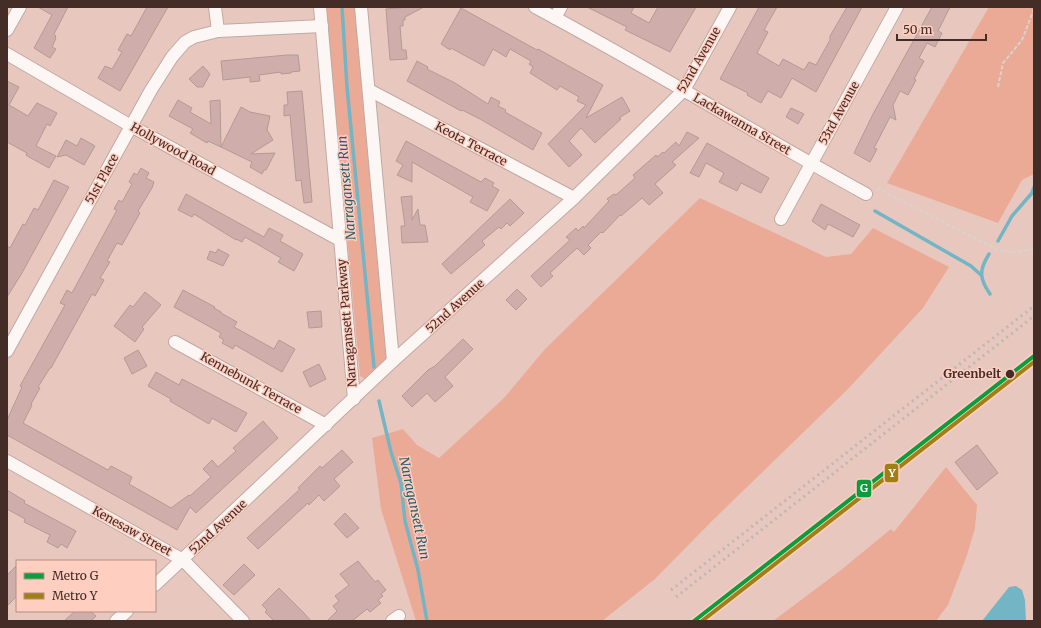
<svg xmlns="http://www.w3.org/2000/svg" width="1041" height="628" font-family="Merriweather,serif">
<rect width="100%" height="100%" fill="#e8c8be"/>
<g fill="#ebaa96">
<path d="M 326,7 L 357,7 L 388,356 L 367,380 L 360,376 Z"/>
<path d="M 989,7 L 1034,7 L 1034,174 L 1022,180 L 998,223 L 887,183 Z"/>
<path d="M 700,198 L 826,257 L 851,254 L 873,228 L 949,267 L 923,308 L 848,389 L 712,521 L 655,579 L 602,621 L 416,621 L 381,509 L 372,438 L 403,429 L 417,445 L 439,458 L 504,398 L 545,349 Z"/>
<path d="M 946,467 L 977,505 L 975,528 L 967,555 L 948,605 L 936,621 L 773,621 L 841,570 L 891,529 L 894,532 Z"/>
</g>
<path fill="#73b5c4" d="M 1016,586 L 1022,590 L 1025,600 L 1026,621 L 982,621 L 1009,587 Z"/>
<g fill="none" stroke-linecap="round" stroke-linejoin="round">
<g stroke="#73b5c4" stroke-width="3.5">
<path d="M 342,7 L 347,87 L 374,367"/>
<path d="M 875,211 L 971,266 L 981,275"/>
<path d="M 998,241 L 1012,216 L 1032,193 L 1034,187"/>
<path d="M 989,254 C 979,270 979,278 990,294"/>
<path d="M 379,401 L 391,452 L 401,483 L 405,521 L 418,570 L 427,621"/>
</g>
</g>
<g fill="#cfadaa" stroke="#b39a96">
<path d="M 38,7 L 68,7 L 54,34 L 56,36 L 55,37 L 56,38 L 52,47 L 56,49 L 50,58 L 34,48 L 52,15 Z"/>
<path d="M 147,7 L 168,7 L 120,91 L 98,78 L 105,66 L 112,69 L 122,52 L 118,50 L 127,34 L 131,36 Z"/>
<path d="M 409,7 L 424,7 L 405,17 L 405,20 L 403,20 L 403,26 L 400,26 L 402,50 L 406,50 L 407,59 L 390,60 L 386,9 Z"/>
<path d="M 587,7 L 634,7 L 631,13 L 649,23 L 658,7 L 696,7 L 670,52 L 625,30 L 627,27 Z"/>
<path d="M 759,7 L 777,7 L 764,30 L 768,32 L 757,53 L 779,66 L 783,59 L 804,70 L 809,62 L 816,65 L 830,40 L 830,36 L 847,7 L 862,7 L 816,92 L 792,78 L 781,98 L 768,91 L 761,103 L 747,95 L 748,93 L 720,79 Z"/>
<path d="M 932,7 L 950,7 L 938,31 L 942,33 L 935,47 L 927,43 L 919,58 L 924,61 L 914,79 L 916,80 L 908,95 L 900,91 L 893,105 L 896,120 L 890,117 L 874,148 L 877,149 L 870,162 L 854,153 L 873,114 Z"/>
<path d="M 461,8 L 537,50 L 538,49 L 603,85 L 586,118 L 622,97 L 630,111 L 619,118 L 621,119 L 595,143 L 581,128 L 569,141 L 582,155 L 569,167 L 548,144 L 586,105 L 577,101 L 579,97 L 560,86 L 557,90 L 530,73 L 533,67 L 529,64 L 531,61 L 510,49 L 506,57 L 493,49 L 484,66 L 451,48 L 450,50 L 441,44 Z"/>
<path d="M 287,55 L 298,55 L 300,71 L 291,72 L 291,73 L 281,74 L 281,72 L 259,75 L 260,81 L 250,82 L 250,77 L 223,80 L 221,61 Z"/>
<path d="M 417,61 L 428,67 L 427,69 L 455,83 L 488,104 L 491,97 L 500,102 L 498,106 L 506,110 L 505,112 L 542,133 L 533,150 L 480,119 L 462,110 L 461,111 L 407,81 Z"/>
<path d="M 203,66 L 210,74 L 203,87 L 197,87 L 189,79 Z"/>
<path d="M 7,81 L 19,87 L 9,105 L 28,116 L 37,103 L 57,113 L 50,126 L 47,124 L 36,146 L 56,156 L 49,168 L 29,157 L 26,155 L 27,153 L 7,142 Z"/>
<path d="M 302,91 L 312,202 L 304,203 L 301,180 L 296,181 L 290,115 L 284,116 L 284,105 L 288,105 L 287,92 Z"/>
<path d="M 178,100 L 192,108 L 190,112 L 211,124 L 210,101 L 220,100 L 221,147 L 208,141 L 207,143 L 190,133 L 193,129 L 169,116 Z"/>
<path d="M 241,107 L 250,112 L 270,116 L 267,130 L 273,140 L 251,154 L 275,153 L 266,170 L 264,170 L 262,174 L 250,167 L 252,162 L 221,147 Z"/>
<path d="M 791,108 L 804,114 L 798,124 L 786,117 Z"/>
<path d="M 687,132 L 699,138 L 672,162 L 676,165 L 655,184 L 663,193 L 649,205 L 642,198 L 621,216 L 620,215 L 603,233 L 601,232 L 588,245 L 591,248 L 584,255 L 577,248 L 550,273 L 553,276 L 541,287 L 531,276 L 570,240 L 566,237 L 576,228 L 578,231 L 583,226 L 584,228 L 609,201 L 607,199 L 614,194 L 616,195 L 635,178 L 633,175 L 656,155 L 657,157 L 663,152 L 664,153 L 676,142 L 679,146 Z"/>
<path d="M 81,138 L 95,146 L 84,165 L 66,155 L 57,157 L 66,140 L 77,146 Z"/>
<path d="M 406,141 L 481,182 L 485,178 L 494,183 L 492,186 L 499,190 L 487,211 L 470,202 L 473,197 L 412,162 L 412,182 L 397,175 L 403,165 L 396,161 Z"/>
<path d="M 707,143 L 769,178 L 761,193 L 741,183 L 737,191 L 719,182 L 724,173 L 706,163 L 699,177 L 690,173 Z"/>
<path d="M 141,168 L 149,173 L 146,178 L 154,182 L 152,188 L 138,211 L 140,213 L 122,245 L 117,243 L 107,261 L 110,262 L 100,278 L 104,280 L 95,296 L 92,294 L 51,368 L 50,368 L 38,387 L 40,388 L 31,404 L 32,405 L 23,423 L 108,470 L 111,466 L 132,477 L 129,484 L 171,508 L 189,495 L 190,496 L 211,477 L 203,469 L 212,460 L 218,467 L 236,451 L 233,448 L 263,421 L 278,438 L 196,513 L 190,507 L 177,530 L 7,435 L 7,420 L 22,387 L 20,386 L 65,305 L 60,303 L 67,290 L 72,293 L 117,210 L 114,209 L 119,200 L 122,202 L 132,184 L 129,182 L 134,173 L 137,175 Z"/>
<path d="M 54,180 L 69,187 L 22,273 L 7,297 L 7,246 L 10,248 L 23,224 L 25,225 L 34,208 L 38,210 Z"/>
<path d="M 186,194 L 264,237 L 269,228 L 283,235 L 280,241 L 303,254 L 294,271 L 278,262 L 281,258 L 245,237 L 242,242 L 236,239 L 236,240 L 194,214 L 192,217 L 178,210 Z"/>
<path d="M 412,196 L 412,220 L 418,209 L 420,225 L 425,225 L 428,242 L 402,243 L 401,226 L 405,226 L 401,197 Z"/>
<path d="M 510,199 L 524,213 L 510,226 L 507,223 L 501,229 L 499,227 L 482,241 L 485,245 L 451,274 L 442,264 Z"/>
<path d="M 821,204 L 860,225 L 853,237 L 828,224 L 825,230 L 812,221 Z"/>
<path d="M 218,249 L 229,255 L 223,266 L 207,259 L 210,251 L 216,253 Z"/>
<path d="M 517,289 L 527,299 L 516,310 L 506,300 Z"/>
<path d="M 183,290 L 215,307 L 214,308 L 221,312 L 221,313 L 237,322 L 234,327 L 274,349 L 279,340 L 295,349 L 282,372 L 235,345 L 233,349 L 222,343 L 224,340 L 219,337 L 221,333 L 174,307 Z"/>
<path d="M 145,292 L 161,305 L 142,327 L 144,329 L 135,342 L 114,326 L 130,305 L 133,307 Z"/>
<path d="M 321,311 L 322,327 L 309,328 L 307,312 Z"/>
<path d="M 463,339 L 473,349 L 445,377 L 453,386 L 435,402 L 427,393 L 412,407 L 402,396 L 428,370 L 435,366 Z"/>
<path d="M 138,350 L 147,366 L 132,374 L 124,358 Z"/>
<path d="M 319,364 L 326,379 L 310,387 L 303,372 Z"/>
<path d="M 156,372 L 179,385 L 182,379 L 247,413 L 236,432 L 212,418 L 209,424 L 170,401 L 171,399 L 148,386 Z"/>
<path d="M 977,445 L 998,473 L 977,490 L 955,462 Z"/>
<path d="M 342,450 L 353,462 L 334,479 L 340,486 L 324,501 L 319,495 L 309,505 L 308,503 L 258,549 L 247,538 L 300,489 L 298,488 L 320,466 L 322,468 Z"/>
<path d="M 7,490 L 25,501 L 24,503 L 76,531 L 67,548 L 61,544 L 58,548 L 47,542 L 50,535 L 24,522 L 25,519 L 7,509 Z"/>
<path d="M 345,513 L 359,528 L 347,538 L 334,524 Z"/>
<path d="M 358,561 L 375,582 L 378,580 L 386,590 L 381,594 L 383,596 L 378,600 L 381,603 L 370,612 L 367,609 L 352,621 L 327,621 L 337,611 L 333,606 L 339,601 L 335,596 L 349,585 L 340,574 Z"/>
<path d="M 244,564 L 255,575 L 234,595 L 223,585 Z"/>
<path d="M 17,565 L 17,596 L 7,606 L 7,575 Z"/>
<path d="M 279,588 L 303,612 L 311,621 L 274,621 L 265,612 L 267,610 L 262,605 Z"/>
<path d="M 75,611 L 90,611 L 96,616 L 91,621 L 64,621 Z"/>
</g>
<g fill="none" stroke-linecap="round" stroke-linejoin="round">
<defs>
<g id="minor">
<path d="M 215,7 L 218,31"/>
<path d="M 320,7 L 354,399"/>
<path d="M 361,7 L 393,361"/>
<path d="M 535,7 C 647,67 755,133 866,194"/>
<path d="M 555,18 L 561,7"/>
<path d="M 7,30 L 20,7"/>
<path d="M 7,54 L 131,126 L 340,240"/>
<path d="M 369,90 L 574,198"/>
<path d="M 781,219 L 897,7"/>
<path d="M 175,342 L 326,425"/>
<path d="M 7,351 L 151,90 L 172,57 L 185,42 L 194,37 L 218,31 L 322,26"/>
<path d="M 7,461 L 183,560 L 243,621"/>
<path d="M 155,585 L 393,361 L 574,198 L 684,90 L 730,7"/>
<path d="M 116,621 L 127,611"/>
<path d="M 392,621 L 399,616"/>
</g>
</defs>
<use href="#minor" stroke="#c1a9a1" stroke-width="14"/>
<g stroke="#dcd1ce" stroke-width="2" stroke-dasharray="4 2" stroke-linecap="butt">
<path d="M 998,87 L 1003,63 L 1022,40 L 1034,9"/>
<path d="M 877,190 L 879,189 L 998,250 L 1012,252 L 1034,249"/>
</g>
<use href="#minor" stroke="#fcf7f5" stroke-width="12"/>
<g stroke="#bfb7b5" stroke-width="3" stroke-dasharray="2 4" stroke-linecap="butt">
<path d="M 671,590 L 1034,306"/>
<path d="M 676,597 L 1034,316"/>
</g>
<defs>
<path id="metro-1" d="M 694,621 L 1034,356"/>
<path id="metro-2" d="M 702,621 L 1034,362"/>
</defs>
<use href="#metro-1" stroke="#fecec0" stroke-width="7"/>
<use href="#metro-2" stroke="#fecec0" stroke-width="7"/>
<use href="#metro-1" stroke="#0a9d3c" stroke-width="4"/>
<use href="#metro-2" stroke="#a27f14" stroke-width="4"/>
</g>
<circle fill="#442d27" stroke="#fecec0" stroke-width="1.5" cx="1010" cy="374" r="5"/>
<g text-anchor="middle" stroke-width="3" stroke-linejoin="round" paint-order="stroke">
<g font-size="12" fill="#442d27" stroke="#fecec0">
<text transform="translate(699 60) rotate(-60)" y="4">52nd Avenue</text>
<text transform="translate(839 113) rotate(-61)" y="4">53rd Avenue</text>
<text transform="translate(742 124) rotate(30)" y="4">Lackawanna Street</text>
<text transform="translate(471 144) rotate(28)" y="4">Keota Terrace</text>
<text transform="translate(173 149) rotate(29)" y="4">Hollywood Road</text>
<text transform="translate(102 179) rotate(-61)" y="4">51st Place</text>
<text transform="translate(455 306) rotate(-42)" y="4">52nd Avenue</text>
<text transform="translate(347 323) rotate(-95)" y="4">Narragansett Parkway</text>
<text transform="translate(251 383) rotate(29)" y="4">Kennebunk Terrace</text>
<text transform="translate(218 527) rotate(-43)" y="4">52nd Avenue</text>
<text transform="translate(132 531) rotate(29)" y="4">Kenesaw Street</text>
</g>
<g font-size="12" font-weight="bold" fill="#442d27" stroke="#fecec0" text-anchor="end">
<text x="1001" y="378">Greenbelt</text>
</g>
<g font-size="13" font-style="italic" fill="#245e6c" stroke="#fecec0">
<text transform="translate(346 188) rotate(-95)" y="5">Narragansett Run</text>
<text transform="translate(415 508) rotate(78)" y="5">Narragansett Run</text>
</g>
</g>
<g stroke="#fecec0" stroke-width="1.5">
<rect x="884" y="463" width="15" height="20" rx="4" fill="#a27f14"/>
<rect x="856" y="479" width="16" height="19" rx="4" fill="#0a9d3c"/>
</g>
<g font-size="11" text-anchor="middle" font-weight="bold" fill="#fff">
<text x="892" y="477">Y</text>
<text x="864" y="492">G</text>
</g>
<rect width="1041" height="628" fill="none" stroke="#442d27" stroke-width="16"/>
<rect x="16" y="560" width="140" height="52" fill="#fecec0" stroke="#b48e83"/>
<rect x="24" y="573" width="20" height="6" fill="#0a9d3c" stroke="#b48e83"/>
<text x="52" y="580" font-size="12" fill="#442d27">Metro G</text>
<rect x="24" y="593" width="20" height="6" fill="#a27f14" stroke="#b48e83"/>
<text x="52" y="600" font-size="12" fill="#442d27">Metro Y</text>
<path d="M897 34v6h89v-6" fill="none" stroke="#442d27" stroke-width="2"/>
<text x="903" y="34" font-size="12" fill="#442d27" stroke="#fecec0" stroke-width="3" paint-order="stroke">50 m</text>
</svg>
